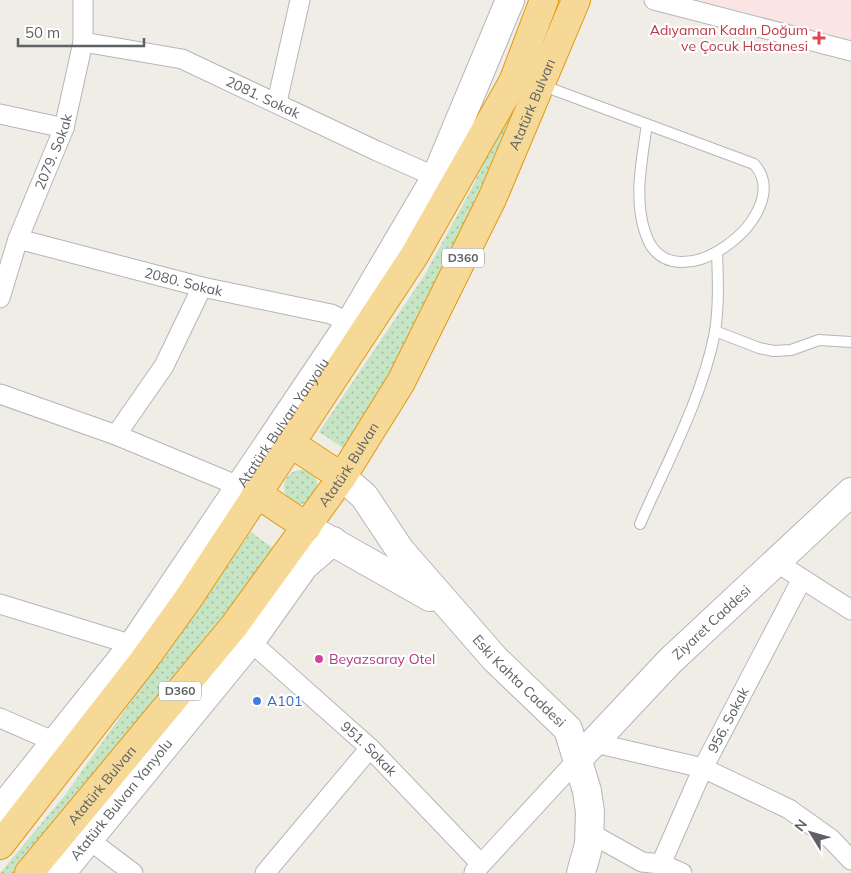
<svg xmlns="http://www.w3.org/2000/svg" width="851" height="873" font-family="Mulish,sans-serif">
<defs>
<pattern id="grass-dots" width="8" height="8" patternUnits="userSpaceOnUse" patternTransform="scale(1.25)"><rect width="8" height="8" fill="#c6e5c5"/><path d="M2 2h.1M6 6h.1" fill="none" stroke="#a4bda4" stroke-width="1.8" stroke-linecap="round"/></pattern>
</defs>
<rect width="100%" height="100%" fill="#efede6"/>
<path fill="#fae5e4" d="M 656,0 L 851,0 L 851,60 L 723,16 Z"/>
<g fill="url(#grass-dots)">
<path d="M 514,98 L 522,101 L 396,366 L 349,452 L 319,432 L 424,276 L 471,190 Z"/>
<circle cx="301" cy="487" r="17"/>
<path d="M 251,532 L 281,554 L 16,873 L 0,873 L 65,795 Z"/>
</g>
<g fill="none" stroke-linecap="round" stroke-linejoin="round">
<defs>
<g id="lane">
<path d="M 541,85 L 754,164 C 799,213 672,309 646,235 C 633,200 642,160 647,124"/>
<path d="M 715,331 L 759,348 L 774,351 L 791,350 L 819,340 L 851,342"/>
<path d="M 640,524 C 667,462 702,399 715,332 C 719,306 718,278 717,252"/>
</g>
<g id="street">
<path d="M 654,0 L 851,51"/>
<path id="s1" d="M 83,42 L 182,59 L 377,151 L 436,177"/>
<path d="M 277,102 L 300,0"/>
<path d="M 0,114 L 64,128"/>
<path id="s2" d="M 18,239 L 202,287 L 331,314 L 350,323"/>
<path id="s3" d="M 0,298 L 18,239 L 64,128 L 83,42 L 83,0"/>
<path d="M 0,394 L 116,435 L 241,487"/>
<path d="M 116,435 L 164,366 L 202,287"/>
<path d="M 776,562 L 851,610"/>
<path d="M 0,604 L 133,645 L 139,652"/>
<path id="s4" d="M 242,634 L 370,748 L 481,864"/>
<path d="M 0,718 L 55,742"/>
<path d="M 595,743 L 703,768 L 789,809 L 831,839 L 851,860"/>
<path d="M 590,833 L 642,862 L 661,864 L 682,873"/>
<path d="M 88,839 L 133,873"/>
<path id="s5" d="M 661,864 L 703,768 L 802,579"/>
<path d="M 474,872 L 578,759"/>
<path d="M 265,873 L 370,748"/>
</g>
<g id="secondary">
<path id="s6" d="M 342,477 L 364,496 L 400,550 L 495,659 L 568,729 L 587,791 L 590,812 L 589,844 L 581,873"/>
<path d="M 317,533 L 430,597"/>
<path id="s7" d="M 578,759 L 670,661 L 851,492"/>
<path id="s8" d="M 0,811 L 133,645 L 350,323 L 436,177 L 510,0"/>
<path id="s9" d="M 61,873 L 250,642 L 304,566 L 333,541"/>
</g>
<g id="highway">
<path d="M 290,443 L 342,477"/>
<path d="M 256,493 L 307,527"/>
<path d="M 0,845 L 144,660 L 188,599 L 414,256 L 513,82 L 544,0"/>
<path id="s10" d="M 29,873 L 234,626 L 342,477 L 401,382 L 492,199 L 576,0"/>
</g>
</defs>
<use href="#lane" stroke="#b3b6ba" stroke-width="12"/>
<use href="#street" stroke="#b3b6ba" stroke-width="21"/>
<use href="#secondary" stroke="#b2b5ba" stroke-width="30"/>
<use href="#highway" stroke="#e6990f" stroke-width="30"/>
<use href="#lane" stroke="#fff" stroke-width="10"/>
<use href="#street" stroke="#fff" stroke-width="19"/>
<use href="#secondary" stroke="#fff" stroke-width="28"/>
<use href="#highway" stroke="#f6d996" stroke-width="28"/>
</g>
<path fill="#e0444e" stroke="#fff" stroke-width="2" d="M816.5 30.5h5v5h5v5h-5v5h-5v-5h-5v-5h5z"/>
<circle fill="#d1479c" stroke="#fff" stroke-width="2" cx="319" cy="659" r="5"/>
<circle fill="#3f7fe0" stroke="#fff" stroke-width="2" cx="257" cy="701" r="5"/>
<g text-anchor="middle" stroke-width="4.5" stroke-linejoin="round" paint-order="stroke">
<g fill="#fff" stroke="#8e9093" stroke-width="1">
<rect x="442" y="248.5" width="42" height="19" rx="4"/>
<rect x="159" y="681.5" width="42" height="19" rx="4"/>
</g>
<g font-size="12" font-weight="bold" fill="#5e6165">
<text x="463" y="262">D360</text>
<text x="180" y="695">D360</text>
</g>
<g font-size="14" fill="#be3a42" stroke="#fff" text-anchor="end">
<text x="808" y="35">Adıyaman Kadın Doğum<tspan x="808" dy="16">ve Çocuk Hastanesi</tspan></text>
</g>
<g font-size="14" fill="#5e6165" stroke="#fff">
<text dy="5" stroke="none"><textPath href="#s1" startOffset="190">2081. Sokak</textPath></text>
<text dy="5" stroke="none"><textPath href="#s10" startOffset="924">Atatürk Bulvarı</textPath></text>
<text dy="5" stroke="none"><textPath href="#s3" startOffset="156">2079. Sokak</textPath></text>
<text dy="5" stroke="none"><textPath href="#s2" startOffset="171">2080. Sokak</textPath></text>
<text dy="5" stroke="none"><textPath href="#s8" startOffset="481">Atatürk Bulvarı Yanyolu</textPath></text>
<text dy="5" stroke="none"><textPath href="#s10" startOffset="519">Atatürk Bulvarı</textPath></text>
<text dy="5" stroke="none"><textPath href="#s7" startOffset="191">Ziyaret Caddesi</textPath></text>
<text dy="5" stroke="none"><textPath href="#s6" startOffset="271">Eski Kahta Caddesi</textPath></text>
<text dy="5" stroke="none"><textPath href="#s5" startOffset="159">956. Sokak</textPath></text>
<text dy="5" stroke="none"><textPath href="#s4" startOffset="171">951. Sokak</textPath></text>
<text dy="5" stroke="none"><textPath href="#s10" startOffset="114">Atatürk Bulvarı</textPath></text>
<text dy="5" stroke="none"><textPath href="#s9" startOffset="95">Atatürk Bulvarı Yanyolu</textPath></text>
</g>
<g font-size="14" fill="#b23c85" stroke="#fff" text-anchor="start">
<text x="329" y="664">Beyazsaray Otel</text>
</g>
<g font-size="14" fill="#366cbe" stroke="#fff" text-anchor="start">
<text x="267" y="706">A101</text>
</g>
</g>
<g transform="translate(811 833) rotate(307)" stroke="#ffffff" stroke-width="4" paint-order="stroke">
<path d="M0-4L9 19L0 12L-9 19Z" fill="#5e6165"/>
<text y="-8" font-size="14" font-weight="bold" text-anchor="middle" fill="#5e6165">N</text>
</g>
<path d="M18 38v8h126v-8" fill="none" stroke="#5e6165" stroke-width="2.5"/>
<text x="25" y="38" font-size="15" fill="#5e6165" stroke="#ffffff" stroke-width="4" paint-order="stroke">50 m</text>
</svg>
